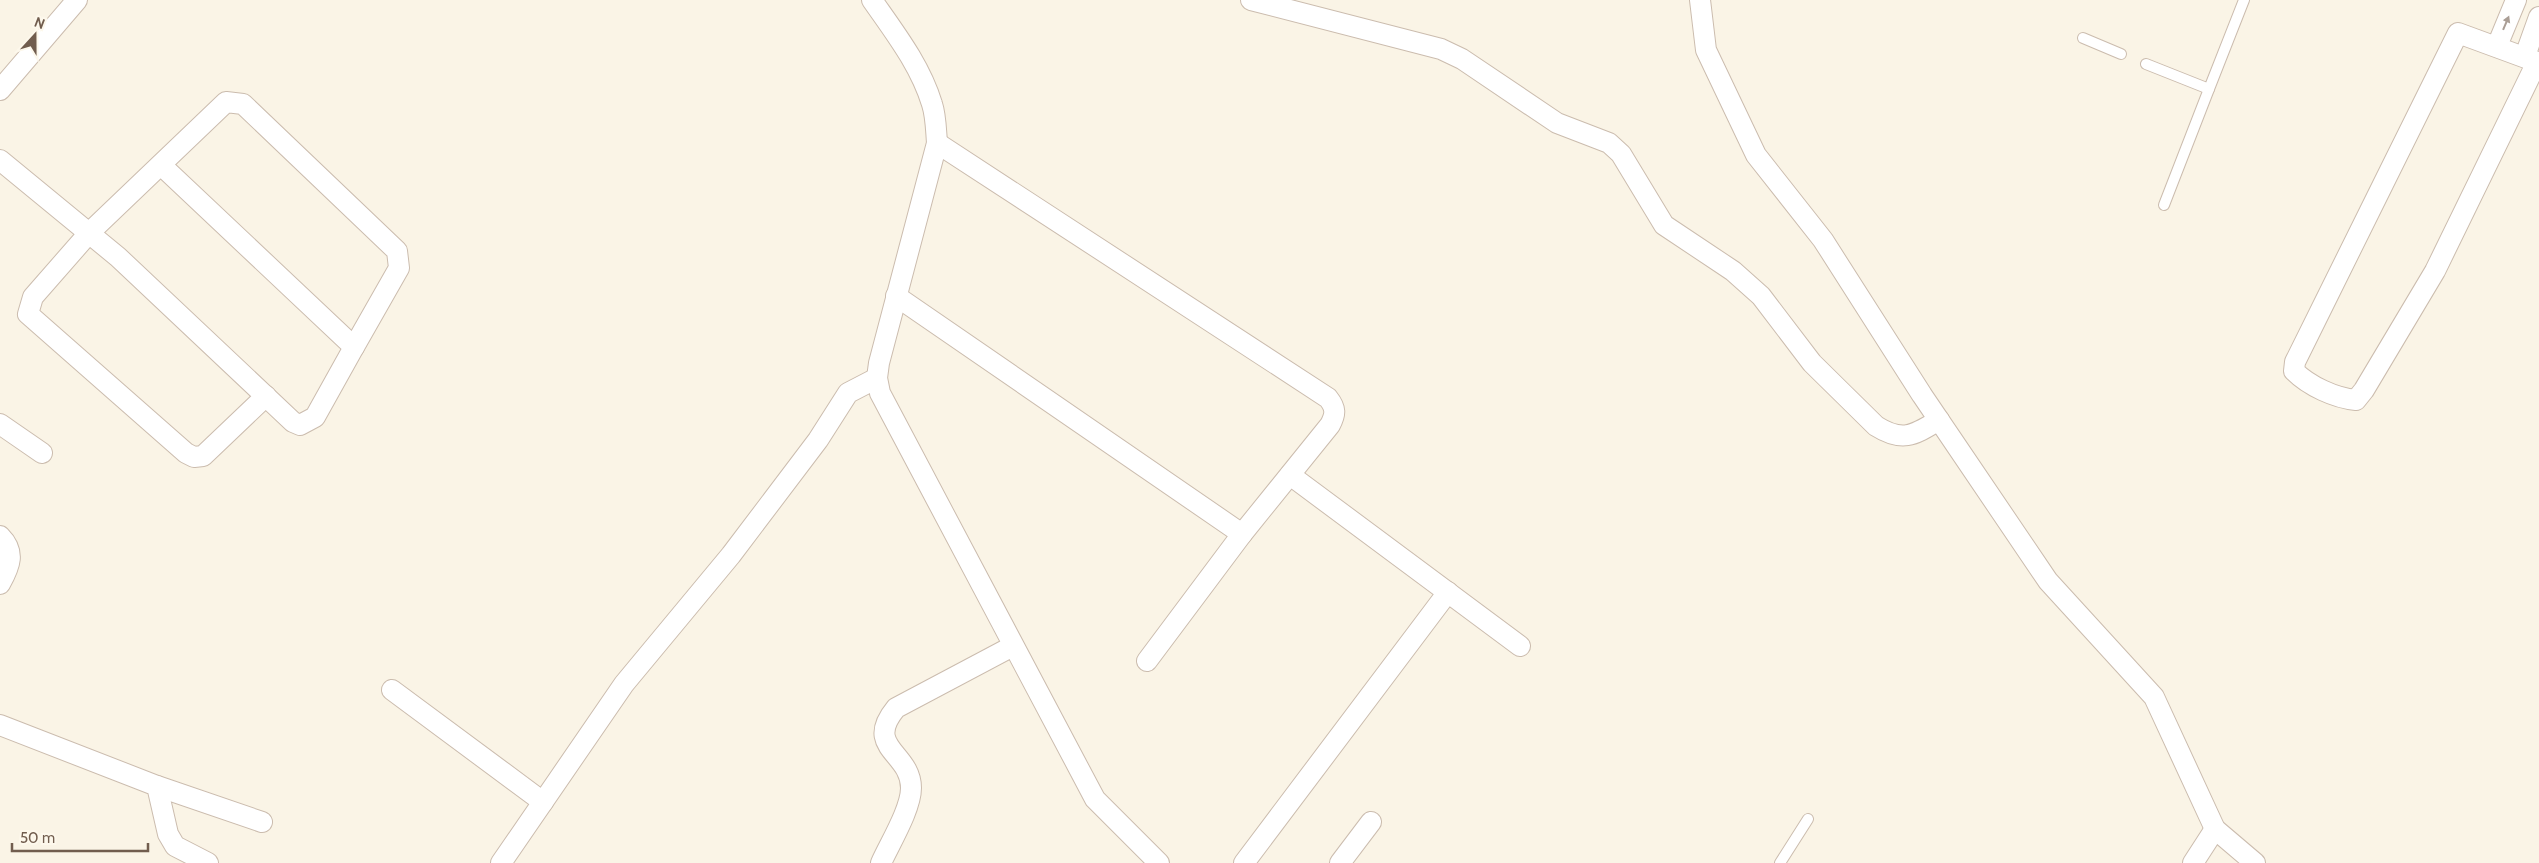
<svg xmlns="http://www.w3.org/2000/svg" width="2539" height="863" font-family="Cabin,sans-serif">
<rect width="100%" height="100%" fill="#faf4e6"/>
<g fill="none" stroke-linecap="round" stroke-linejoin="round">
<defs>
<g id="lane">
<path d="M 2083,38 L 2121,54"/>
<path d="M 2146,64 L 2209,89 L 2244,0"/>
<path d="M 2164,205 L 2209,89"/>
<path d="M 1780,863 L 1808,819"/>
</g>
<g id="street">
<path d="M 872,0 C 895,33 920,65 932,104 C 936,116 936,131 937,143 L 879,363 L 877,378 L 880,393 L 1095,799 L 1159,863"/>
<path d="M 1251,0 L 1441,49 L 1462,59 L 1557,123 L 1609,143 L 1621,154 L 1664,225 L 1733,271 L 1761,296 L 1812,363 L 1876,426 C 1903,443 1914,435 1939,420"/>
<path d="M 1700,0 L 1706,50 L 1756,155 L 1823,240 L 1922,395 L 2048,581 L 2154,697 L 2215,829 L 2255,863"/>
<path d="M 2458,33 L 2537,62 L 2435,271 L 2364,390 L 2356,400 C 2335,398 2309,386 2294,371 L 2295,362 Z"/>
<path d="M 2497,46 L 2516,0"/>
<path d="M 2525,56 L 2539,17"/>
<path d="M 0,90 L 77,0"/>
<path d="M 937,143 L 1328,398 C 1336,408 1336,414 1330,425 L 1242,534 L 1147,661"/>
<path d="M 0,160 L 118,257 L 293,422 L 300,425 L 315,417 L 354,347 L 161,165"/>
<path d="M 896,296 L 1242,534"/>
<path d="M 266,396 L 203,456 L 194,457 L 186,453 L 28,314 L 33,297 L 89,233 L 226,102 L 243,104 L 397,251 L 399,268 L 354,347"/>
<path d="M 0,424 L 42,453"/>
<path d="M 1290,475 L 1520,646"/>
<path d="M 0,536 C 16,552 10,566 0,584"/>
<path d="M 392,690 L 543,802"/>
<path d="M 0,725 L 157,786 L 168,834 L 175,846 L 208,863"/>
<path d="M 157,786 L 262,822"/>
<path d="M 501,863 L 624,684 L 731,555 L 818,440 L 848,393 L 877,378"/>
<path d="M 881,863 C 890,843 911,809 911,788 C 911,752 863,748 896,708 L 1013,646"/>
<path d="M 1244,863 L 1448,592"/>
<path d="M 1340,863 L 1371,822"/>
<path d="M 2193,863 L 2215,829"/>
</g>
</defs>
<use href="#lane" stroke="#cbbcae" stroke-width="12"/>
<use href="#street" stroke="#cbbcae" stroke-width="22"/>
<use href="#lane" stroke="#fff" stroke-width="10"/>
<use href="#street" stroke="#fff" stroke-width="20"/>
</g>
<defs><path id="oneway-solid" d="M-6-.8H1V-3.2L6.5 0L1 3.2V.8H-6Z" transform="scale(1.25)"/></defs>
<use fill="#aa9e95" href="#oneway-solid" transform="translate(2506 23) rotate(-67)"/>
<g transform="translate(35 35) rotate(21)" stroke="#fdf8ec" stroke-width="4" paint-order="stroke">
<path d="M0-4L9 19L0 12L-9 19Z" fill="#715d4e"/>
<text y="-8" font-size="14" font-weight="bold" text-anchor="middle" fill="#715d4e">N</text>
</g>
<path d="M12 843v8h136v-8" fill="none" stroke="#715d4e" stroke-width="2.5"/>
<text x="20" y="843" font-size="15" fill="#715d4e" stroke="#fdf8ec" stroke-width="4" paint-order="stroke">50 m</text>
</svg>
